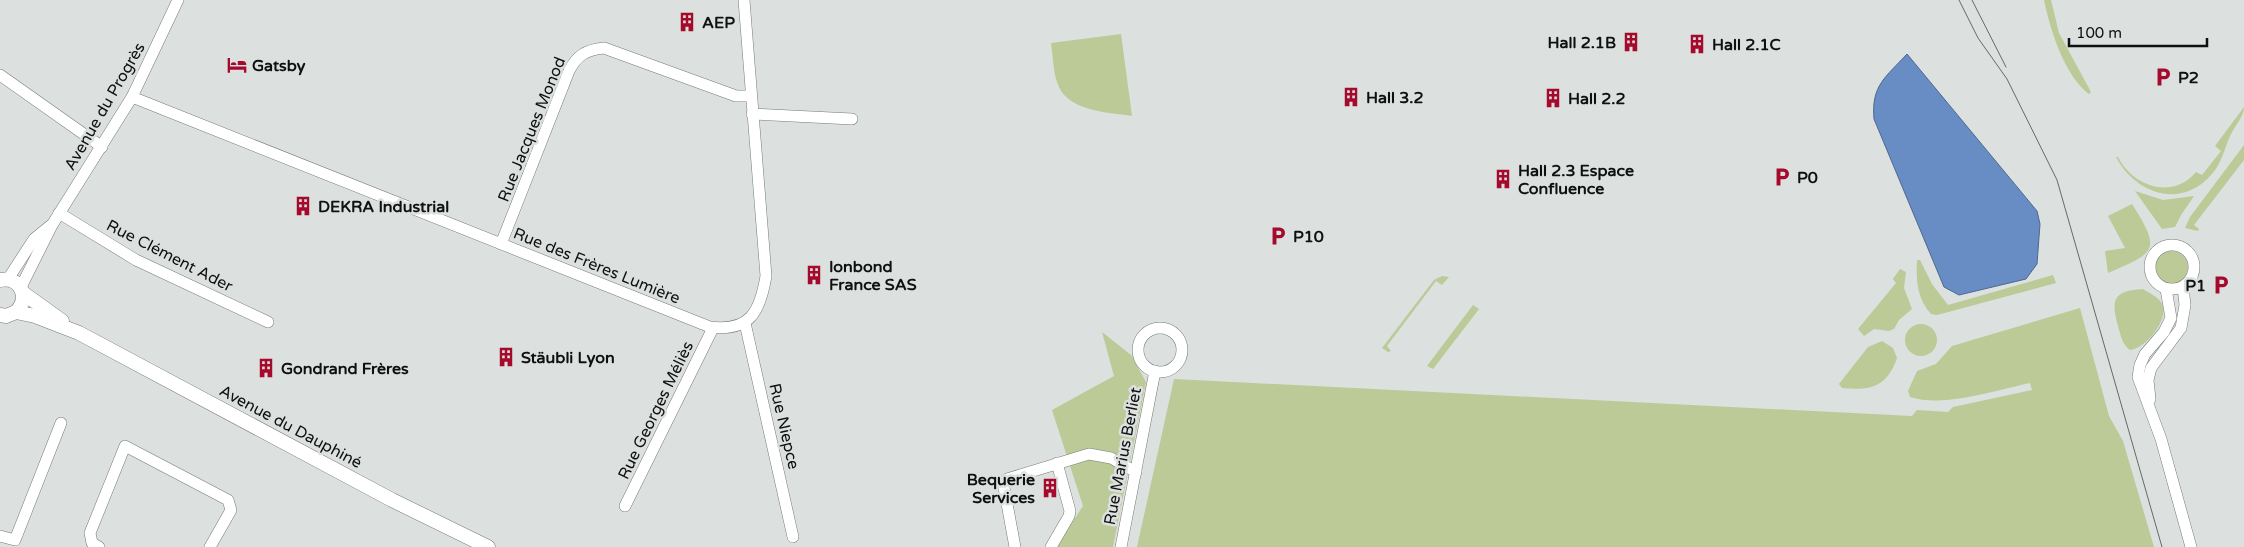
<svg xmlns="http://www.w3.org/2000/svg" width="2244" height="547" font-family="'Varela Round',sans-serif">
<rect width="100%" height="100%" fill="#dce0df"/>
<g fill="#bbca97">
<path d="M 2044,0 L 2051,0 L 2059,33 L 2091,92 L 2089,94 C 2064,75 2050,29 2044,0 Z"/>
<path d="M 1121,34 L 1132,116 C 1108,112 1066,112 1057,82 C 1053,70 1053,56 1051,43 Z"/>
<path d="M 2244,107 C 2244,116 2235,126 2231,134 C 2224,149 2222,163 2211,175 C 2180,210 2135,193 2116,157 L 2118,157 C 2133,187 2173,200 2196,172 L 2202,175 L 2221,151 L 2215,146 Z"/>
<path d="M 2244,145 L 2244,160 L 2194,225 L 2199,229 L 2198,231 L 2185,228 L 2190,217 Z"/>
<path d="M 2135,191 L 2163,200 L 2194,196 L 2181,215 L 2175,227 L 2162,229 Z"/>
<path d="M 2132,204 C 2161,250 2157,252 2108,273 L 2105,251 L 2125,248 L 2108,216 Z"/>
<circle cx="2171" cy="268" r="17"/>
<path d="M 1917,260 L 1920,260 L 1932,284 L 1948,305 L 2053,275 L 2056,283 L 1937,315 L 1931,314 C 1917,298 1916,281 1917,260 Z"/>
<path d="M 1900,269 L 1906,272 L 1904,288 L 1912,309 L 1899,320 L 1894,329 L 1889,331 L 1874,329 L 1864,336 L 1858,329 L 1896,283 L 1893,279 Z"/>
<path d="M 1442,276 L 1449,277 L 1442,285 L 1436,281 L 1387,346 L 1391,351 L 1388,352 L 1382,348 L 1434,280 Z"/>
<path d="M 2143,289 C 2149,293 2159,297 2162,304 C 2170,319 2145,349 2130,350 C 2122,344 2121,336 2118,326 C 2111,299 2113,291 2143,289 Z"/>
<path d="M 1473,305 L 1479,309 L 1433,369 L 1427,366 Z"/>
<path d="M 2080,308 L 2109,416 L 2123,441 L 2154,547 L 1137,547 L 1174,379 L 1912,416 L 1917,410 L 1948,412 L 1953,407 L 2032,390 L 2030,383 C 1996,390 1944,408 1910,397 L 1908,391 L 1917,371 L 1936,364 L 1952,346 Z"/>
<circle cx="1921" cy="340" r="16"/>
<path d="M 1102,332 L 1131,355 L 1146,382 L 1113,547 L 1056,547 L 1083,506 L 1052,410 L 1114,376 Z"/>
<path d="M 1882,341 L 1893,348 L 1897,358 C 1887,387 1870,391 1842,388 L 1839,384 L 1868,347 Z"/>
</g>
<path fill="#688dc4" stroke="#4d688e" d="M 1907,54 L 2037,211 L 2040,224 L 2037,264 L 2026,279 L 1959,295 L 1944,287 L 1874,119 C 1871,85 1886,77 1907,54 Z"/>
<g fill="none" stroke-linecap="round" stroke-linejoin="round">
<defs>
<g id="minor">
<path d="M 0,75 L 102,147"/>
<path d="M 132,97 L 710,327 C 750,332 760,312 766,276 L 744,0"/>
<path d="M 752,114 L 852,119"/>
<path d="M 59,213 L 136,260 L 268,322"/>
<path d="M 501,244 L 569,71 C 577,55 586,50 604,48 L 736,96 L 751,96"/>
<circle cx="2172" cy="267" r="22"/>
<path d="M 8,279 L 34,239 L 50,226"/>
<path d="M 21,287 L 52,225 L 132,97 L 178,0"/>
<path d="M 2166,289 L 2171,318 L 2164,332 L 2145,354 L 2140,365 L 2138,377 L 2161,439 L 2191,547"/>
<path d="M 745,323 L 793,537"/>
<circle cx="1160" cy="350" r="22"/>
<path d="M 2150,399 L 2148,380 L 2151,368 L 2181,328 L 2185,305 L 2183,287"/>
<path d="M 625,506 L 713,328"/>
<path d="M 0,536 L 15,540 L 61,423"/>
<path d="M 99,547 L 92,543 L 90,533 L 125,446 L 228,500 L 231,510 L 210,547"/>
<path d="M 1015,547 L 1003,482 L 1007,479 L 1089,454 L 1111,458 L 1136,472"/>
<path d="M 1051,547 L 1069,516 L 1070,511 L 1057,463"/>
<path d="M 1121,547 L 1155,371"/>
</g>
<g id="major">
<path d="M 0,280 C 21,276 30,298 16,312 L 6,316 L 0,315"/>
<path d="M 23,293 L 62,321"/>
<path d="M 16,312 L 35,316 L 79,333 L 392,500 L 488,547"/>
</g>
</defs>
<use href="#minor" stroke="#777a7a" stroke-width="12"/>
<use href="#major" stroke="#777a7a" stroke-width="15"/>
<use href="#minor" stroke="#fff" stroke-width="11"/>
<use href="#major" stroke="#fff" stroke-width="14"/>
<g stroke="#676969" stroke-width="1">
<path d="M 1959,0 L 1978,38 L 2007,79 L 2057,180 L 2162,547"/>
<path d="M 1972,0 L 2006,67"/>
</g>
</g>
<defs>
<symbol id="building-bare" viewBox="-9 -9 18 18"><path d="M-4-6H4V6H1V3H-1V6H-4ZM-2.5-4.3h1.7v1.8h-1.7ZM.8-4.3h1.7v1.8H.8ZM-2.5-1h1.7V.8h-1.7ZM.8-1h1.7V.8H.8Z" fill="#a5092c" stroke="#dce0df" stroke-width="2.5" paint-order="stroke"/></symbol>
<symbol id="hotel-bare" viewBox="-9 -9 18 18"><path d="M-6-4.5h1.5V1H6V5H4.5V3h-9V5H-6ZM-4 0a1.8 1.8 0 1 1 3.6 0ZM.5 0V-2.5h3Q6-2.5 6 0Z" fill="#a5092c" stroke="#dce0df" stroke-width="2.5" paint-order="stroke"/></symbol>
<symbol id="parking-bare" viewBox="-9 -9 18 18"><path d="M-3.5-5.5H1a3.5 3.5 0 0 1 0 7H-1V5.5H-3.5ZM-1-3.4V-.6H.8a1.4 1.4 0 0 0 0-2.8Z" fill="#a5092c" stroke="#dce0df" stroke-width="2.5" paint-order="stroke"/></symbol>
</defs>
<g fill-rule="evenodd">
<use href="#building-bare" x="673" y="8" width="28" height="28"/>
<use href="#building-bare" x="1617" y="28" width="28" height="28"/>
<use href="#building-bare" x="1683" y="30" width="28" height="28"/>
<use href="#hotel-bare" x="223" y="51" width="28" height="28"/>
<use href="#parking-bare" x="2149" y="63" width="28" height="28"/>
<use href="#building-bare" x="1337" y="83" width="28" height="28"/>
<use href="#building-bare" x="1539" y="84" width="28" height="28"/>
<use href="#parking-bare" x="1768" y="163" width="28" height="28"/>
<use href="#building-bare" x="1489" y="165" width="28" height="28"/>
<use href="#building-bare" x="289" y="192" width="28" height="28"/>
<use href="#parking-bare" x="1264" y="222" width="28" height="28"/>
<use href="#building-bare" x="800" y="261" width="28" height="28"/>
<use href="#parking-bare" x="2207" y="271" width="28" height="28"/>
<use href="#building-bare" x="492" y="343" width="28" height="28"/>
<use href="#building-bare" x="252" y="354" width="28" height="28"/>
<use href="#building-bare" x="1036" y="474" width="28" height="28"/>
</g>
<g text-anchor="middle" stroke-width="5" stroke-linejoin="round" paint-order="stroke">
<g font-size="16" font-weight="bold" fill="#0f1010" stroke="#dce0df" text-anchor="start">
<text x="702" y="28">AEP</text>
<text x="1616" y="48" text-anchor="end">Hall 2.1B</text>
<text x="1712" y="50">Hall 2.1C</text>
<text x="252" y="71">Gatsby</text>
<text x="2178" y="83">P2</text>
<text x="1366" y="103">Hall 3.2</text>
<text x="1568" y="104">Hall 2.2</text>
<text x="1518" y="176">Hall 2.3 Espace<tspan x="1518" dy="18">Confluence</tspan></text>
<text x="1797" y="183">P0</text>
<text x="318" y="212">DEKRA Industrial</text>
<text x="1293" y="242">P10</text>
<text x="829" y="272">Ionbond<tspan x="829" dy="18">France SAS</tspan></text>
<text x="2206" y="291" text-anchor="end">P1</text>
<text x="521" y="363">Stäubli Lyon</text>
<text x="281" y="374">Gondrand Frères</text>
<text x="1035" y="485" text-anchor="end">Bequerie<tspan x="1035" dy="18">Services</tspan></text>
</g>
<g font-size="16" fill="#0f1010" stroke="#dce0df">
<text transform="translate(104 106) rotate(-60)" y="6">Avenue du Progrès</text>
<text transform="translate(531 129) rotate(-68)" y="6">Rue Jacques Monod</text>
<text transform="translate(170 255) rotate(27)" y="6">Rue Clément Ader</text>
<text transform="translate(597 265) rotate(22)" y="6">Rue des Frères Lumière</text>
<text transform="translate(655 410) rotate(-64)" y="6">Rue Georges Méliès</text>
<text transform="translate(291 426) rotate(28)" y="6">Avenue du Dauphiné</text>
<text transform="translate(785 426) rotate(77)" y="6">Rue Niepce</text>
<text transform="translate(1122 456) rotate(-79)" y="6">Rue Marius Berliet</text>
</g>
</g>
<path d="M2069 38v8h138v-8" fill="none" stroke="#0f1010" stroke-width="2.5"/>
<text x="2076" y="38" font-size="15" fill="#0f1010" stroke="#dce0df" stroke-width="4" paint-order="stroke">100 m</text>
</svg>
